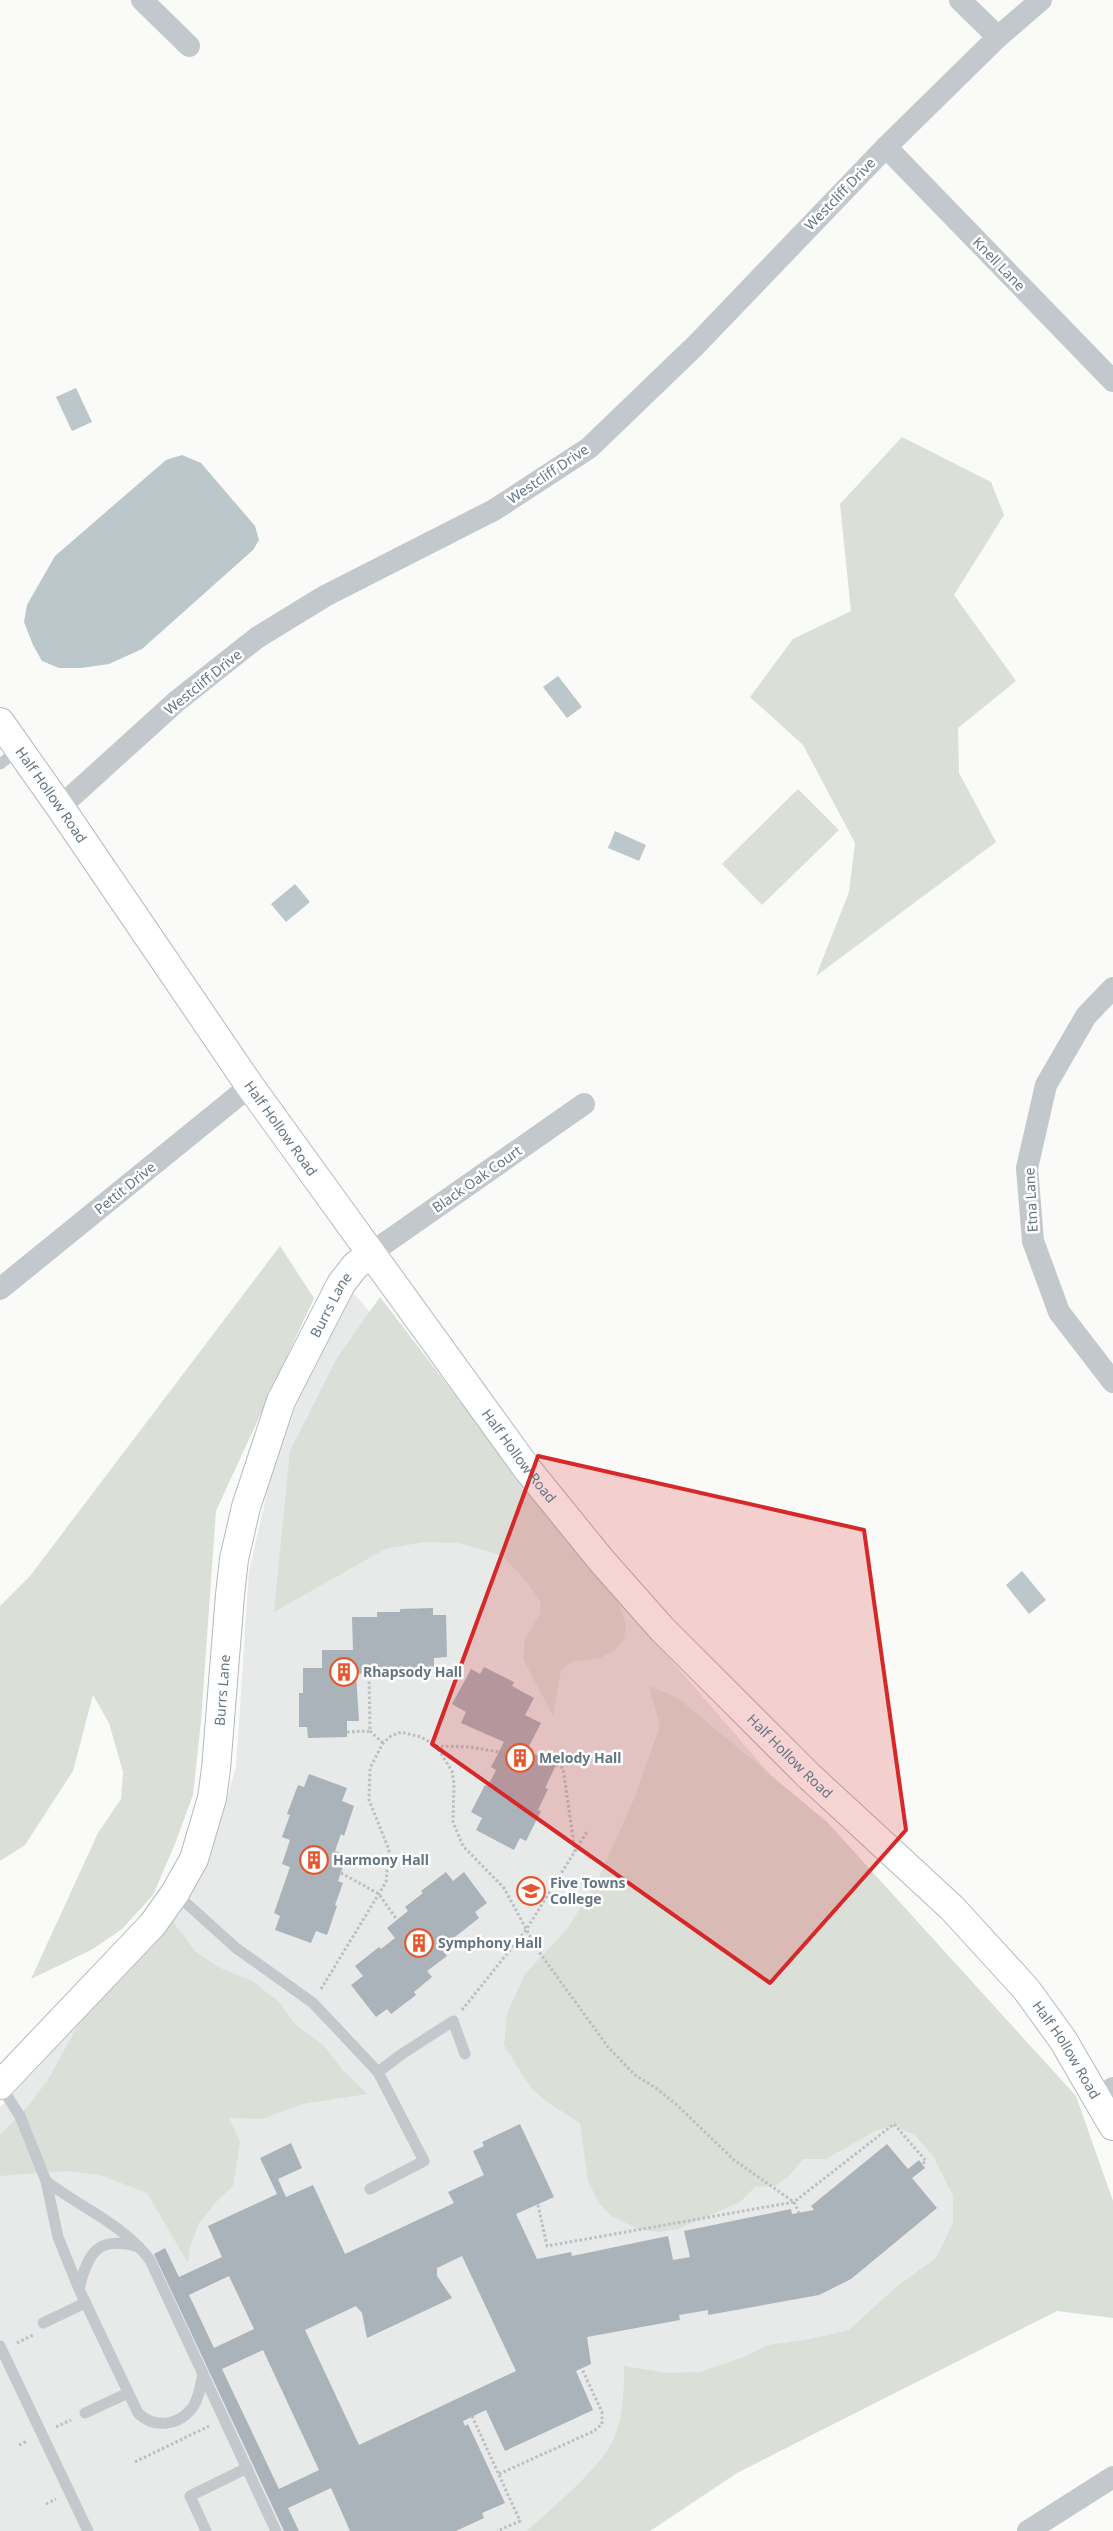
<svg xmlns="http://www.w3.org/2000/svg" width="1113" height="2531" font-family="'Noto Sans',sans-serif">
<rect width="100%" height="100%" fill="#fafaf8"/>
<path fill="#e8e9e9" d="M 349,1288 L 1050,2098 L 1103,2252 L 618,2531 L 0,2531 L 0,2107 L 162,1936 L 207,1864 L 236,1767 L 249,1571 L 271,1475 L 304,1383 Z"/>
<g fill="#dadfd7">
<path d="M 902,437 L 991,482 L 1004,515 L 954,595 L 1016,681 L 958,728 L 959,773 L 996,842 L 816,976 L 849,892 L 855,843 L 803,745 L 750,697 L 793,639 L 851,611 L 840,504 Z"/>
<path d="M 798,789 L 839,830 L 762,905 L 722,864 Z"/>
<path d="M 280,1246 L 314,1298 L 216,1511 L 201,1721 L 193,1795 L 175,1844 L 153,1895 L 122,1929 L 93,1949 L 31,1979 L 98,1833 L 121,1799 L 123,1772 L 109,1723 L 93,1695 L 73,1771 L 25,1845 L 0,1861 L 0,1606 L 30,1576 Z"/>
<path d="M 380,1297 L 491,1442 L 617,1598 L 626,1625 L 624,1639 L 615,1650 L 600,1658 L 571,1662 L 561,1670 L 553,1716 L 523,1659 L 525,1639 L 540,1614 L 541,1602 L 525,1580 L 503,1556 L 459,1543 L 424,1542 L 385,1549 L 274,1612 L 290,1451 L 337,1358 Z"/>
<path d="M 649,1686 L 678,1698 L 827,1822 L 1076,2096 L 1113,2201 L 1113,2318 L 1057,2311 L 737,2473 L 650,2531 L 527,2531 C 550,2510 603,2466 614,2438 C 624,2415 624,2391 624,2366 L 667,2373 L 700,2372 L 743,2357 L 769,2345 L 810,2339 L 849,2330 L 895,2288 L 936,2258 L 953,2223 L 953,2195 L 933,2156 L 915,2135 L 895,2126 L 875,2131 L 826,2159 L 803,2159 L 789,2176 L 775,2186 L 755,2187 L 740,2202 L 678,2229 L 659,2232 L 638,2229 L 611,2216 L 599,2203 L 588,2181 L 580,2123 L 547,2102 L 531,2088 L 504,2045 L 507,2014 L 525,1974 L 568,1928 L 599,1877 L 634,1799 L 660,1726 Z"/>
<path d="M 173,1918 L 176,1926 L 195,1951 L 218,1967 L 252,1981 L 279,2002 L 295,2024 L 323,2045 L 342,2069 L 367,2094 L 302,2104 L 262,2119 L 229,2118 L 240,2142 L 233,2186 L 217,2201 L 199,2223 L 190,2247 L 188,2263 L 147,2193 L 100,2175 L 66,2171 L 0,2176 L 0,2135 L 30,2104 L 49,2078 L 78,2025 L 161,1936 Z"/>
</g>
<g fill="#bbc7cb">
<path d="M 76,388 L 92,422 L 72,431 L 56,397 Z"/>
<path d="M 182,455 L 201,463 L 255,526 L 259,540 L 253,550 L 142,649 L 109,664 L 81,668 L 59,668 L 42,661 L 33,645 L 24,622 L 27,605 L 55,556 L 166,460 Z"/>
<path d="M 558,676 L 582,707 L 567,718 L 543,687 Z"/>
<path d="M 615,831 L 646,845 L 639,861 L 608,848 Z"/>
<path d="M 295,884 L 310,902 L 286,922 L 271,904 Z"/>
<path d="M 1022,1571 L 1046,1600 L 1029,1614 L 1006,1585 Z"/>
</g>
<g fill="#aab3b9" fill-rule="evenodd">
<path d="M 433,1608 L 433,1615 L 446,1615 L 447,1657 L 434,1658 L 434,1670 L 384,1668 L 385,1673 L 356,1674 L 359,1721 L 347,1721 L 347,1737 L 308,1738 L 307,1727 L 299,1727 L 299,1693 L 303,1693 L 303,1668 L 322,1668 L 322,1650 L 353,1650 L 352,1617 L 377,1617 L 377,1612 L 400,1612 L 400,1609 Z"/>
<path d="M 484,1667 L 514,1682 L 512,1686 L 534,1698 L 525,1715 L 541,1723 L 527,1750 L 556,1765 L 545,1788 L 548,1789 L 538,1810 L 541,1811 L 526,1841 L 520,1838 L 514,1850 L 476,1830 L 482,1818 L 471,1812 L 485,1785 L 488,1786 L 496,1770 L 491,1767 L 504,1742 L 461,1723 L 466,1712 L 452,1704 L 471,1669 L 480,1674 Z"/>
<path d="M 309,1774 L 347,1788 L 342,1801 L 354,1806 L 344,1836 L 341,1834 L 335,1851 L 347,1855 L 338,1881 L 343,1883 L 335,1905 L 337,1906 L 327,1935 L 316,1931 L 311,1943 L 275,1930 L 280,1916 L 274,1913 L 290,1867 L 282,1864 L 290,1840 L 282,1837 L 290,1815 L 287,1814 L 298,1785 L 304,1787 Z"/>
<path d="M 446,1872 L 453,1881 L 464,1872 L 487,1903 L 475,1912 L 479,1918 L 441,1948 L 447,1956 L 427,1971 L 432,1977 L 414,1992 L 416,1995 L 391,2014 L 387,2009 L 376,2017 L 351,1985 L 363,1976 L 355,1966 L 379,1947 L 381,1949 L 395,1938 L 387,1928 L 408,1911 L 405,1907 L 423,1893 L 421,1891 Z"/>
<path d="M 520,2124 L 554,2197 L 516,2214 L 537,2259 L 571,2252 L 572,2256 L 668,2236 L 673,2260 L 690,2257 L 684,2231 L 791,2209 L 792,2214 L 814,2210 L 811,2206 L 887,2144 L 908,2169 L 919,2160 L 925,2168 L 912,2178 L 937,2208 L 851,2279 L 819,2295 L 708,2315 L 708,2310 L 679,2315 L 680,2320 L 587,2337 L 591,2364 L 576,2371 L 593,2410 L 505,2451 L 486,2410 L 463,2421 L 465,2426 L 468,2424 L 505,2503 L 482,2513 L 484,2518 L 456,2531 L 350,2531 L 331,2488 L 288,2508 L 299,2531 L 284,2531 L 154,2254 L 165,2248 L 179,2277 L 222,2257 L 208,2226 L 277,2194 L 260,2158 L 291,2143 L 302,2168 L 278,2179 L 286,2197 L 313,2185 L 345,2254 L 454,2203 L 448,2192 L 484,2175 L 473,2151 L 484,2146 L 482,2142 ZM 462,2256 L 516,2371 L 359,2445 L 305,2330 L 356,2306 L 362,2313 L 367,2338 L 452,2298 L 437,2276 L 437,2268 ZM 229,2276 L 254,2329 L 214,2348 L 189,2295 ZM 263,2350 L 319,2470 L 279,2489 L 222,2369 Z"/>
</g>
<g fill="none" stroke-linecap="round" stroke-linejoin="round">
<defs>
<g id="secondary">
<path id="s1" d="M 0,722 L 60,807 L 250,1086 L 528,1470 L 601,1560 L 662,1629 L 809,1776 L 952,1908 L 1026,1989 L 1063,2040 L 1113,2126"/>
<path id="s2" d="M 0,2085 L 153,1924 L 175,1893 L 194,1859 L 212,1798 L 216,1769 L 230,1595 L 234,1559 L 246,1507 L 281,1401 L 341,1284 L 355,1266 L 371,1253"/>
</g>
</defs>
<use href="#secondary" stroke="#b3babf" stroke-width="30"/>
<g stroke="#bbbfc2" stroke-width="3" stroke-dasharray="2.5 2.5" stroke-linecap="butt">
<path d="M 370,1731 L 383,1743"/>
<path d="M 347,1732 L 370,1731 L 369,1674"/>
<path d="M 436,1746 L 470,1747 L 499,1752"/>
<path d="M 556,1765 L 563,1768 L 575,1852"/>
<path d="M 341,1873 L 379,1894 L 397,1920"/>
<path d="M 321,1989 L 386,1882 L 389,1850 L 369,1800 L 370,1768 L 383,1743 L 391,1736 L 401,1732 L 421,1737 L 436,1746 L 452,1771 L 454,1784 L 453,1822 L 463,1846 L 504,1888 L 537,1949 L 608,2047 L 635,2075 L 656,2088 L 677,2105 L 734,2160 L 794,2202 L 799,2213"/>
<path d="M 462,2010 L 526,1930 L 588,1830"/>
<path d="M 538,2205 L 547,2246 L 794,2202 L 894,2124 L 926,2161 L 922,2164"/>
<path d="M 17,2343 L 33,2335"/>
<path d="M 472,2416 L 520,2521 L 497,2531"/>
<path d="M 56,2427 L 71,2420"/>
<path d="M 19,2445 L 27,2441"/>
<path d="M 135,2462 L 209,2426"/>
<path d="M 499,2474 L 594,2431 L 602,2424 L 602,2412 L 582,2369"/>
<path d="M 46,2504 L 56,2499"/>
</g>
<g stroke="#c3c8cc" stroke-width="11">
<path d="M 0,764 L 20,749"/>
<path d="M 175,1893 L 236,1948 L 313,2003 L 378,2072 L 424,2161 L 370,2189"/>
<path d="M 378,2072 L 402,2054 L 453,2021 L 465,2054"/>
<path d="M 0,2085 L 20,2116 L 46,2181 L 58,2237 L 79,2289 L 138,2413 C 154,2429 179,2426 193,2407 C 199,2397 201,2385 203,2373"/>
<path d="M 46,2181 C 81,2208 123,2224 150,2260 L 276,2531"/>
<path d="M 79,2289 C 88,2252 98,2235 139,2247"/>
<path d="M 43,2323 L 85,2303"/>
<path d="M 0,2346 L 88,2531"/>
<path d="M 85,2413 L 128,2393"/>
<path d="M 206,2531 L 190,2496 L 247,2468"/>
</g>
<g stroke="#c3c8cc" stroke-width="22">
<path d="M 142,0 L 189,46"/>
<path d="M 960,0 L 998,37"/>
<path d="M 886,147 L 1113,381"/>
<path d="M 60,807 L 177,701 L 258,637 L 325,596 L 494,510 L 589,448 L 695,346 L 886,147 L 998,37 L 1041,0"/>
<path d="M 1113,988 L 1086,1016 L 1046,1085 L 1027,1168 L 1033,1241 L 1059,1312 L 1113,1382"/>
<path d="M 371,1253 L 584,1104"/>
<path d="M 0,1289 L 250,1086"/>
<path d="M 1099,2098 L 1113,2088"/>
<path d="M 1028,2531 L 1113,2477"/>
</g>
<use href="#secondary" stroke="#fff" stroke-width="28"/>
</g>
<path fill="#d62828" fill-opacity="0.2" stroke="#d62828" stroke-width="4" stroke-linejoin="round" d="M 538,1456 L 864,1530 L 906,1830 L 770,1983 L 432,1744 Z"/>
<defs>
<symbol id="building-ring" viewBox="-11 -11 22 22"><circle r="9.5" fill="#fff" stroke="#e4572e" stroke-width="1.5"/><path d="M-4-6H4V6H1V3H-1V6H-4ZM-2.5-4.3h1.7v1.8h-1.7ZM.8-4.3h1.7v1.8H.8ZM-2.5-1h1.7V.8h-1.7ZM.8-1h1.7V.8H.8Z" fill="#e4572e"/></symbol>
<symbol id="university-ring" viewBox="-11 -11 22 22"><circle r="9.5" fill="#fff" stroke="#e4572e" stroke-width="1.5"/><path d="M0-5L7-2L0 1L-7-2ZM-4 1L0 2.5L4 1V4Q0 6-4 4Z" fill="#e4572e"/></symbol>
</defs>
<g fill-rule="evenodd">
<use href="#building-ring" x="328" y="1656" width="32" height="32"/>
<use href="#building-ring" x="504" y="1742" width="32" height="32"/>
<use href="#building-ring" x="298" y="1844" width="32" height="32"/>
<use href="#university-ring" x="515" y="1875" width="32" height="32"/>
<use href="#building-ring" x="403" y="1927" width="32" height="32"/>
</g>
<g text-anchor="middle" stroke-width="5" stroke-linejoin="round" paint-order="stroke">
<g font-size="14" fill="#657683" stroke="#fff">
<text transform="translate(840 194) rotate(-46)" y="5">Westcliff Drive</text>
<text transform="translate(999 264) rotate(46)" y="5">Knell Lane</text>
<text transform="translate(548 474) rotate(-34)" y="5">Westcliff Drive</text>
<text transform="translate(203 682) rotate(-39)" y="5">Westcliff Drive</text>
<text dy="5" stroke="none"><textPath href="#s1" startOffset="89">Half Hollow Road</textPath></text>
<text dy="5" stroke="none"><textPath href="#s1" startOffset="494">Half Hollow Road</textPath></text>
<text transform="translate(477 1179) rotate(-35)" y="5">Black Oak Court</text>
<text transform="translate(125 1188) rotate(-39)" y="5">Pettit Drive</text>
<text transform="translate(1031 1200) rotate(-93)" y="5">Etna Lane</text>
<text dy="5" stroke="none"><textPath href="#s2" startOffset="876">Burrs Lane</textPath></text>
<text dy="5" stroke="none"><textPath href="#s1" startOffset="899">Half Hollow Road</textPath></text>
<text dy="5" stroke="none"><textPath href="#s2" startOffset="471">Burrs Lane</textPath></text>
<text dy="5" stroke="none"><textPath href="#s1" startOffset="1304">Half Hollow Road</textPath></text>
<text dy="5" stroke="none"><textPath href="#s1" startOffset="1709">Half Hollow Road</textPath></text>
</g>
<g font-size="14" font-weight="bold" fill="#657683" stroke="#fff" text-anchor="start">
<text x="363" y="1677">Rhapsody Hall</text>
<text x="539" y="1763">Melody Hall</text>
<text x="333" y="1865">Harmony Hall</text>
<text x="550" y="1888">Five Towns<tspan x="550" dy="16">College</tspan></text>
<text x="438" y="1948">Symphony Hall</text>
</g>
</g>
</svg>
